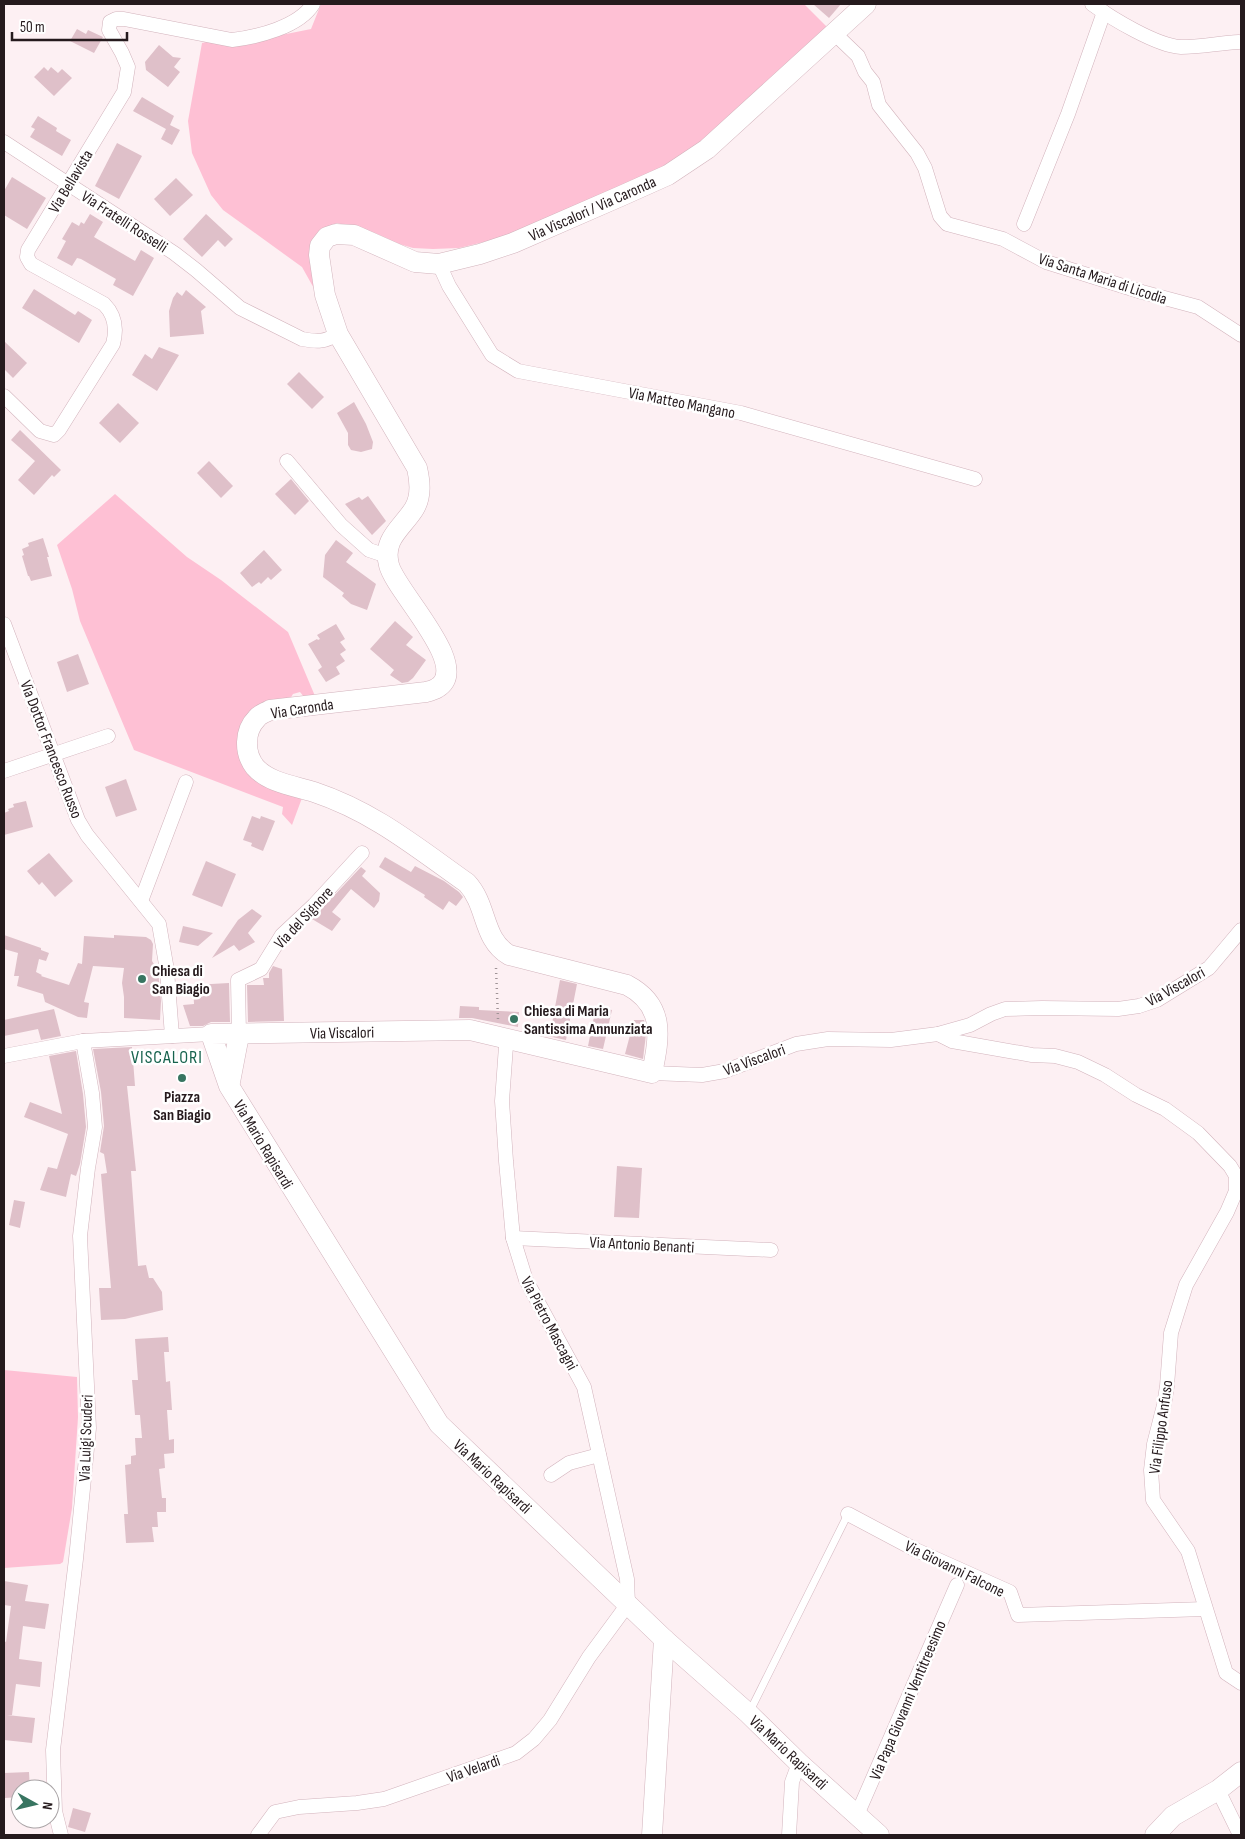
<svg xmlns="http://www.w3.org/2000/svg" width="1245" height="1839" font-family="'Sofia Sans Condensed',sans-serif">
<rect width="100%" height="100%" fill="#fdf0f3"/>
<g fill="#fec0d4">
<path d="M 321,4 L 804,4 L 829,29 L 686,157 L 513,238 L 492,240 L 459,248 L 433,249 L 413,248 L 399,244 L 375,233 L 337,223 L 321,230 L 316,292 L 302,267 L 223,210 L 211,195 L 192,153 L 188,121 L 202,43 L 211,41 L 231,45 L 311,29 Z"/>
<path d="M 115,494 L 187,557 L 221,580 L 288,632 L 315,696 L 304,697 L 300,692 L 293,694 L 290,699 L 239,747 L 302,798 L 292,825 L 282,814 L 283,807 L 134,750 L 80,621 L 72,589 L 57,545 Z"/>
<path d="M 4,1370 L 77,1377 L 78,1417 L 72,1508 L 63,1562 L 60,1564 L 4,1568 Z"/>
</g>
<g fill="#dfc0c9">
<path d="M 813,4 L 841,4 L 829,18 Z"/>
<path d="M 77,29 L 86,34 L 88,30 L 103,37 L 94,53 L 70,41 Z"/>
<path d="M 159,45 L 173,57 L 181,58 L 174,67 L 180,72 L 168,87 L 146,70 L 145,62 Z"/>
<path d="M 44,67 L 48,71 L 51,67 L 58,73 L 62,69 L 72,78 L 54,96 L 34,77 Z"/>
<path d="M 142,97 L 174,116 L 170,125 L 180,130 L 172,145 L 161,139 L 166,129 L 133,111 Z"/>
<path d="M 38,116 L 57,128 L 56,131 L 71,140 L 62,156 L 30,137 L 35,129 L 31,127 Z"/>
<path d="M 117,143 L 142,156 L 119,199 L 95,186 Z"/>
<path d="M 12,177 L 46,198 L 27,229 L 4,215 L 4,191 Z"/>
<path d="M 176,178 L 193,195 L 170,216 L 154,199 Z"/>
<path d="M 90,214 L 103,222 L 94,237 L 135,261 L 141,250 L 154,258 L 133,296 L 113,285 L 116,279 L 81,259 L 77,258 L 72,266 L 57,258 L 66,241 L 62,239 L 72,222 L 79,226 L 81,222 L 84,224 Z"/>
<path d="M 206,214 L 233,239 L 225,247 L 218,240 L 202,257 L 183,239 Z"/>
<path d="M 34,289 L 75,315 L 78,311 L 92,320 L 79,343 L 22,308 Z"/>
<path d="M 186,290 L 206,307 L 201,311 L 204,334 L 170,337 L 169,311 L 173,298 L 177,292 L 182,296 Z"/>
<path d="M 4,341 L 27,363 L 13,378 L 4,369 Z"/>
<path d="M 159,347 L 179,355 L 157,391 L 132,375 L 145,354 L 152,359 Z"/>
<path d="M 299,372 L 324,397 L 312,409 L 287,384 Z"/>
<path d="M 354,402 L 366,424 L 373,442 L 372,449 L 361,452 L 351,450 L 348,445 L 348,433 L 337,413 Z"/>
<path d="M 118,403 L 139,423 L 120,443 L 99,423 Z"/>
<path d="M 20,430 L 61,470 L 54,477 L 52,475 L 34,495 L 18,480 L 35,461 L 11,440 Z"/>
<path d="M 209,461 L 233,486 L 221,498 L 197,473 Z"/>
<path d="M 291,479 L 309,501 L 295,515 L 275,494 Z"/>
<path d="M 368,496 L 386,521 L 372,535 L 345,504 L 359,497 L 362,500 Z"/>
<path d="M 43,538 L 49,557 L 47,557 L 52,576 L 31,581 L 29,576 L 28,576 L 22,556 L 24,555 L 22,549 L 29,546 L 28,543 Z"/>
<path d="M 336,540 L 353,553 L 346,562 L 376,584 L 367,610 L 351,604 L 342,596 L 344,593 L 323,577 L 325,555 Z"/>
<path d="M 264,550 L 282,570 L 271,580 L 268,577 L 261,584 L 259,582 L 252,587 L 240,573 Z"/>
<path d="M 395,621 L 413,637 L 406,645 L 426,660 L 413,678 L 408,682 L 402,683 L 390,675 L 394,670 L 370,649 Z"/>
<path d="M 336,624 L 345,639 L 340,642 L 346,650 L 340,654 L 345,661 L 336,667 L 340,674 L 326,682 L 318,670 L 322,667 L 308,644 L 317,639 L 318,640 L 320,639 L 317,635 Z"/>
<path d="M 78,654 L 89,684 L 67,692 L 57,662 Z"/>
<path d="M 126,779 L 137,810 L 116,817 L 105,787 Z"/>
<path d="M 26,801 L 33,827 L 4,835 L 4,813 L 9,811 L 8,809 L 14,807 L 13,804 Z"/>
<path d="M 252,816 L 260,819 L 261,816 L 275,821 L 263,851 L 251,846 L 252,843 L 243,840 Z"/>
<path d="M 49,853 L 73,881 L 55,897 L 42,882 L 39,885 L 27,871 Z"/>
<path d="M 385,857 L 411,872 L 415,866 L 444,881 L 459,892 L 463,897 L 456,906 L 449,901 L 443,910 L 424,897 L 425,895 L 379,867 Z"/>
<path d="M 206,861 L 236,874 L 222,907 L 192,895 Z"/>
<path d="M 361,867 L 366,871 L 362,876 L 380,893 L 379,901 L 374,908 L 351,889 L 332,912 L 341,919 L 332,931 L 312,919 Z"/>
<path d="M 252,909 L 262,916 L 248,933 L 255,942 L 239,951 L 234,945 L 212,958 L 238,920 Z"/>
<path d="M 183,926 L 213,933 L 198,946 L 179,942 Z"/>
<path d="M 4,935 L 41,948 L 41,950 L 49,953 L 46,961 L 39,959 L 36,972 L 42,975 L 41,976 L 69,985 L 78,963 L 82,964 L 84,936 L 114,938 L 114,935 L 146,937 L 151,940 L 153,944 L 152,961 L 158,971 L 161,1001 L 160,1020 L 124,1018 L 124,997 L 122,983 L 124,968 L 93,966 L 84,1002 L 89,1003 L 87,1018 L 78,1017 L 45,1002 L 43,994 L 17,986 L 19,976 L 14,976 L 18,953 L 4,949 Z"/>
<path d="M 273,966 L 282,969 L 284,1021 L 248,1022 L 247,985 L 264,985 L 263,978 L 269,978 L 269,973 Z"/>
<path d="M 560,980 L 577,984 L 566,1040 L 538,1034 L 539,1027 L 551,1029 Z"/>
<path d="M 229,983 L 230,1022 L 211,1022 L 203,1026 L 190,1026 L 183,1005 L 194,1004 L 193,985 Z"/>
<path d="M 460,1006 L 479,1007 L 479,1010 L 519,1012 L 518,1027 L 472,1018 L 459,1018 Z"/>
<path d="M 596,1007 L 612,1010 L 603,1049 L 588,1046 Z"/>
<path d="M 54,1009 L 61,1036 L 41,1040 L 38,1029 L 4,1036 L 4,1020 Z"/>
<path d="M 634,1020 L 644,1020 L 645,1025 L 646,1034 L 643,1059 L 625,1054 Z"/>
<path d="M 132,1047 L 135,1086 L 127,1086 L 136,1171 L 131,1171 L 138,1266 L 146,1265 L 149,1278 L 153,1278 L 162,1292 L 163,1310 L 125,1319 L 101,1320 L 99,1288 L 111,1288 L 101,1174 L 107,1173 L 104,1154 L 100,1152 L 104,1126 L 101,1092 L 93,1049 Z"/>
<path d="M 76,1051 L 83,1094 L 86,1127 L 80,1164 L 76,1176 L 71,1174 L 66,1197 L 40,1190 L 48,1167 L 57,1169 L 68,1134 L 24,1117 L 30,1102 L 62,1114 L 49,1056 Z"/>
<path d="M 617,1166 L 642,1168 L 639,1218 L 614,1217 Z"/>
<path d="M 14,1200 L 25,1202 L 20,1228 L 9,1225 Z"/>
<path d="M 168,1337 L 169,1352 L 164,1352 L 166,1382 L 170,1381 L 172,1410 L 167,1410 L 169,1440 L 174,1439 L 174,1453 L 164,1454 L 165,1468 L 159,1469 L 162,1498 L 166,1498 L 166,1512 L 157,1512 L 158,1527 L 152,1527 L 154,1542 L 126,1543 L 124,1514 L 128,1514 L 125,1465 L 131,1464 L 131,1456 L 136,1455 L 135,1438 L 142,1438 L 140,1415 L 135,1415 L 132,1380 L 138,1380 L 135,1339 Z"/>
<path d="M 4,1581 L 28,1585 L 25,1601 L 49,1604 L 45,1629 L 23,1626 L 19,1659 L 42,1662 L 40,1687 L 16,1684 L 12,1715 L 7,1715 L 35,1718 L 32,1743 L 4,1740 L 4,1641 L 6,1642 L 11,1606 L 4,1605 Z"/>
<path d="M 29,1772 L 30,1789 L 20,1789 L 20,1797 L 5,1798 L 4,1773 Z"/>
<path d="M 73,1808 L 91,1813 L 85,1832 L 68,1827 Z"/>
</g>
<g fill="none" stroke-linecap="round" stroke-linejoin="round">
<defs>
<path id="lane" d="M 749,1713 L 848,1514"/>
<g id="street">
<path d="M 1092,4 C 1111,18 1157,46 1181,47 C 1200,47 1220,43 1239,42"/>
<path d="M 834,33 L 858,56 L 865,72 L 873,82 L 879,105 L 917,153 L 925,168 L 940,216 L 947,224 L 1003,239 L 1046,262 L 1142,292 L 1198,307 L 1241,335"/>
<path d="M 4,142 L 174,253 L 196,270 L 240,308 L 302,339 C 318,342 324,342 338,334"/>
<path d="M 1024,224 L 1068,114 L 1104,12"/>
<path d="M 439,264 L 449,286 L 492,355 L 518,371 L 741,413 L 975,479"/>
<path d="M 4,396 L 40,431 L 54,435 L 59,430 L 113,344 C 117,329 115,315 104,304 L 31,264 L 27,257 L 28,250 L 124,92 L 128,67 L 122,53 L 109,30 L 110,22 L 116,19 L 124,19 L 232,40 C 257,37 299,27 313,4"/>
<path d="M 287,461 L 341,525 L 369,550 L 387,556"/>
<path d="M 4,624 L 78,820 L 87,835 L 159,924 L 167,970 L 172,1036"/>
<path d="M 4,771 L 108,736"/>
<path d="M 141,901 L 186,782"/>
<path d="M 938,1034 L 952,1041 L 1032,1055 L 1055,1056 L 1078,1062 L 1105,1075 L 1136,1095 L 1165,1109 L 1198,1133 L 1230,1166 L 1236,1176 L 1236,1191 L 1227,1212 L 1186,1285 L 1171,1333 L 1167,1386 L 1164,1405 L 1154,1444 L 1151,1470 L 1153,1500 L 1188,1551 L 1226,1673 L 1241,1683"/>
<path d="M 239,1035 L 238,980 L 261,969 L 282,935 L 314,905 L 362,853"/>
<path d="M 4,1056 L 83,1041 L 211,1034"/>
<path d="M 652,1073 L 702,1075 L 725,1071 L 796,1044 L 828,1039 L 891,1040 L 938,1034 L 970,1025 L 991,1014 L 1005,1009 L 1042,1008 L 1118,1009 L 1139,1006 L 1157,1000 L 1209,968 L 1241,930"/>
<path d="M 513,1238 L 771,1250"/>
<path d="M 551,1475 L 569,1463 L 599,1455"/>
<path d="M 848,1514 L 916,1550 L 1010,1592 L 1018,1615 L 1205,1609"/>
<path d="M 1218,1790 L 1240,1835"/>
<path d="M 857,1815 L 957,1585"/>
<path d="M 61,1835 L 55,1811 L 53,1750 L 76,1559 L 89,1428 L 80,1236 L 88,1168 L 95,1127 L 92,1093 L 83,1041"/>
<path d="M 258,1835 L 275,1812 L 299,1807 L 357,1803 L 384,1799 L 516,1753 L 534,1739 L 550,1720 L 589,1657 L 628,1604 L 627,1579 L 584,1387 L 526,1280 L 513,1238 L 506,1161 L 502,1101 L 506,1046 L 509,1038"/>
<path d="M 789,1835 L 792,1782 L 799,1763"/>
</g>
<g id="secondary">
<path d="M 866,4 L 707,149 L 668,175 L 621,196 L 513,243 L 480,254 L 439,264 L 415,262 L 354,235 L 336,234 L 327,237 L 320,246 L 319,255 L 325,295 L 338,334 L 417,468 C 420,481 422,496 414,509 C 402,528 382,539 389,565 C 395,591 473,667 437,688 C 434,690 430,691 426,692 L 270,710 C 265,713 260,714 257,718 C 244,731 244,753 255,767 C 269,783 295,786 314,792 C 374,812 416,847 467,883 C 488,906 482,939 509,955 L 627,985 C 665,1005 660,1036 652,1073 L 470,1030 L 211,1034 L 229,1086 L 439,1424 L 664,1639 L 749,1714 L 799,1763 L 879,1835"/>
<path d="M 230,1082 L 239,1035"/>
<path d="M 652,1835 L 664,1639"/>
<path d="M 1155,1835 L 1173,1816 L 1218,1790 L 1241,1772"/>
</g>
</defs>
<use href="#lane" stroke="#d2b3bc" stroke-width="8"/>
<use href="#street" stroke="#d2b3bc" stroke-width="15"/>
<use href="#secondary" stroke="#d2b3bc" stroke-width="21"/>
<path stroke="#a09497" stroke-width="2.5" stroke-dasharray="1 4" stroke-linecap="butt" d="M 496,968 L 498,1019"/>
<use href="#lane" stroke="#fff" stroke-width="7"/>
<use href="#street" stroke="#fff" stroke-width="14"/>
<use href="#secondary" stroke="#fff" stroke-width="20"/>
</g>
<g fill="#387561" stroke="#fff" stroke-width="2">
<circle cx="142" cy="979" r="5"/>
<circle cx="514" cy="1019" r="5"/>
<circle cx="182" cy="1078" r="5"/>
</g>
<g text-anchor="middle" stroke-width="5" stroke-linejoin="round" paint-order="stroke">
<g font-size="16" fill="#251a1d" stroke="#fff">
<text transform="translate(70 181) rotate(-59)" y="6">Via Bellavista</text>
<text transform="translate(592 208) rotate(-24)" y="6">Via Viscalori / Via Caronda</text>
<text transform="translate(125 221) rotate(33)" y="6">Via Fratelli Rosselli</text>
<text transform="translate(1103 278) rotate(18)" y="6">Via Santa Maria di Licodia</text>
<text transform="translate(682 402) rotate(11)" y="6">Via Matteo Mangano</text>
<text transform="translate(302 708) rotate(-9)" y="6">Via Caronda</text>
<text transform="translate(52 749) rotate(69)" y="6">Via Dottor Francesco Russo</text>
<text transform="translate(303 917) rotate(-47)" y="6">Via del Signore</text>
<text transform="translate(1175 986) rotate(-29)" y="6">Via Viscalori</text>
<text transform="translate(342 1032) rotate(-1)" y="6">Via Viscalori</text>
<text transform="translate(754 1059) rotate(-20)" y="6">Via Viscalori</text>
<text transform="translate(264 1144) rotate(59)" y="6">Via Mario Rapisardi</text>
<text transform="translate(642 1244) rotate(3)" y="6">Via Antonio Benanti</text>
<text transform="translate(550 1323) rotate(62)" y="6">Via Pietro Mascagni</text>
<text transform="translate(1160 1427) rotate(-82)" y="6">Via Filippo Anfuso</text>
<text transform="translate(85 1438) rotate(-88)" y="6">Via Luigi Scuderi</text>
<text transform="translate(493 1476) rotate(43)" y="6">Via Mario Rapisardi</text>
<text transform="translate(955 1568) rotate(26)" y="6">Via Giovanni Falcone</text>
<text transform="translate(907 1700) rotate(-67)" y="6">Via Papa Giovanni Ventitreesimo</text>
<text transform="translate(789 1752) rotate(43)" y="6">Via Mario Rapisardi</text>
<text transform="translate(473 1768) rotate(-19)" y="6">Via Velardi</text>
</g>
<g font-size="16" font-weight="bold" fill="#251a1d" stroke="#fff" text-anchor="start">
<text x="152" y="976">Chiesa di<tspan x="152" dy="18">San Biagio</tspan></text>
<text x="524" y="1016">Chiesa di Maria<tspan x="524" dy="18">Santissima Annunziata</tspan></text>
<text x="182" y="1102" text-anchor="middle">Piazza<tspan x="182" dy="18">San Biagio</tspan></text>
</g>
<g font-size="18" letter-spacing="1" fill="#17634e" stroke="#fff">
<text x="167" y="1063">VISCALORI</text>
</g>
</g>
<rect width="1245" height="1839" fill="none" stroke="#251a1d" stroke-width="10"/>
<g transform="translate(35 1804) rotate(98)"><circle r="24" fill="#ffffff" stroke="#a8a3a5"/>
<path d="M0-4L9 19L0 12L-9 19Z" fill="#387561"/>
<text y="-8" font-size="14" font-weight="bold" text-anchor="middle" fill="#251a1d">N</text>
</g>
<path d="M12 32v8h115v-8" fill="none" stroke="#251a1d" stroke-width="2.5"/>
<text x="20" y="32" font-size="15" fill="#251a1d" stroke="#ffffff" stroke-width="4" paint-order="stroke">50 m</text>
</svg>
